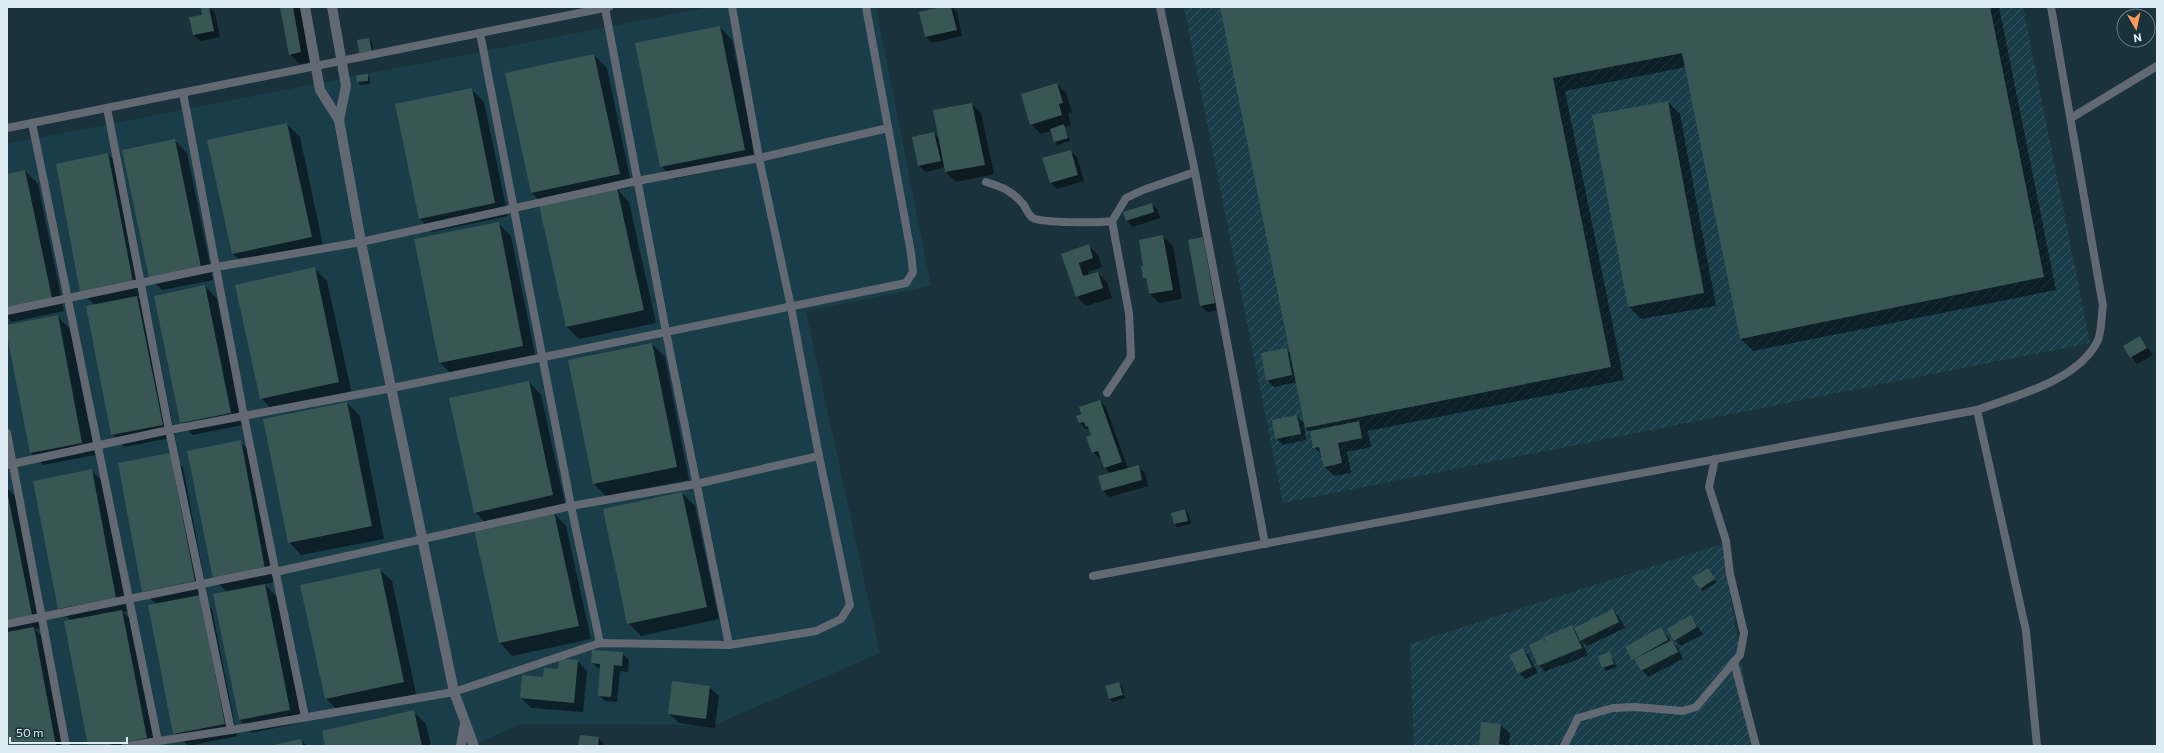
<svg xmlns="http://www.w3.org/2000/svg" width="2164" height="753" font-family="Commissioner,sans-serif">
<defs>
<pattern id="industrial-furrows" width="10" height="10" patternUnits="userSpaceOnUse"><rect width="10" height="10" fill="#1a3d4a"/><path d="M-1 1l2-2M0 10L10 0M9 11l2-2" fill="none" stroke="#3b5965"/></pattern>
</defs>
<rect width="100%" height="100%" fill="#19323c"/>
<path fill="#1a3d4a" d="M 710,7 L 876,7 L 931,286 L 806,311 L 880,653 L 715,725 L 520,724 L 472,746 L 7,746 L 7,144 Z"/>
<g fill="url(#industrial-furrows)">
<path d="M 1184,7 L 2023,7 L 2090,343 L 1283,503 Z"/>
<path d="M 1722,544 L 1755,746 L 1414,746 L 1410,644 Z"/>
</g>
<g fill="#0007">
<path d="M 208,7 L 215,13 L 220,37 L 200,41 L 193,34 Z"/>
<path d="M 281,7 L 300,7 L 310,62 L 300,64 L 290,54 Z"/>
<path d="M 946,7 L 952,7 L 957,12 L 962,36 L 932,43 L 926,37 L 921,13 Z"/>
<path d="M 1221,7 L 1999,7 L 2056,290 L 1753,351 L 1740,338 L 1686,67 L 1565,91 L 1624,380 L 1368,431 L 1371,447 L 1347,452 L 1351,473 L 1334,476 L 1324,466 L 1322,455 L 1314,447 L 1312,434 L 1304,426 L 1306,440 L 1283,445 L 1276,438 L 1297,416 L 1305,424 L 1297,382 L 1274,387 L 1267,380 L 1287,349 L 1291,353 Z"/>
<path d="M 720,27 L 732,40 L 757,162 L 674,179 L 661,166 Z"/>
<path d="M 369,39 L 372,42 L 374,54 L 363,56 L 360,53 L 358,41 Z"/>
<path d="M 594,55 L 607,68 L 632,187 L 618,190 L 629,202 L 656,323 L 579,339 L 567,327 L 544,205 L 532,193 L 506,74 Z"/>
<path d="M 367,75 L 370,78 L 370,84 L 360,85 L 358,82 Z"/>
<path d="M 1057,84 L 1066,93 L 1072,112 L 1068,113 L 1071,125 L 1065,127 L 1070,141 L 1057,145 L 1051,131 L 1041,134 L 1031,124 Z"/>
<path d="M 471,89 L 484,102 L 508,216 L 432,232 L 420,219 Z"/>
<path d="M 1668,102 L 1680,114 L 1716,306 L 1641,319 L 1629,307 Z"/>
<path d="M 972,104 L 981,113 L 994,174 L 956,182 L 946,172 L 945,167 L 926,172 L 919,166 L 934,133 L 939,139 Z"/>
<path d="M 287,124 L 300,137 L 324,250 L 246,266 L 233,254 Z"/>
<path d="M 174,140 L 187,153 L 213,280 L 162,290 L 150,278 Z"/>
<path d="M 1070,151 L 1077,157 L 1084,181 L 1057,189 L 1050,182 Z"/>
<path d="M 108,154 L 121,167 L 145,295 L 137,296 L 150,310 L 175,437 L 125,447 L 112,434 L 95,305 L 81,292 Z"/>
<path d="M 25,171 L 38,184 L 64,311 L 12,322 L 7,317 L 7,175 Z"/>
<path d="M 1151,204 L 1158,210 L 1160,218 L 1133,227 L 1127,221 L 1124,213 Z"/>
<path d="M 498,223 L 511,236 L 536,359 L 453,375 L 440,363 Z"/>
<path d="M 1163,236 L 1173,246 L 1182,299 L 1159,303 L 1150,294 L 1142,267 L 1145,267 Z"/>
<path d="M 1203,238 L 1209,245 L 1220,310 L 1207,312 L 1201,306 Z"/>
<path d="M 1088,245 L 1098,255 L 1102,267 L 1088,272 L 1089,276 L 1098,273 L 1107,282 L 1112,298 L 1086,306 L 1077,297 L 1063,254 Z"/>
<path d="M 315,269 L 327,281 L 352,394 L 273,411 L 261,398 Z"/>
<path d="M 205,286 L 217,299 L 243,425 L 193,435 L 181,423 Z"/>
<path d="M 57,316 L 70,329 L 95,455 L 43,465 L 31,453 L 7,326 Z"/>
<path d="M 2140,337 L 2153,355 L 2137,364 L 2124,346 Z"/>
<path d="M 652,344 L 665,357 L 689,480 L 606,496 L 594,484 Z"/>
<path d="M 529,382 L 541,395 L 566,508 L 488,525 L 475,512 Z"/>
<path d="M 1100,401 L 1106,407 L 1128,469 L 1138,467 L 1145,473 L 1148,486 L 1109,497 L 1103,490 L 1111,474 L 1105,467 L 1101,458 L 1100,459 L 1093,452 L 1092,435 L 1090,428 L 1086,429 L 1080,423 L 1077,416 Z"/>
<path d="M 347,403 L 360,416 L 384,539 L 301,555 L 289,542 Z"/>
<path d="M 240,442 L 253,454 L 277,582 L 264,584 L 277,597 L 303,722 L 252,733 L 240,720 L 214,595 L 227,592 L 214,579 Z"/>
<path d="M 170,454 L 183,467 L 207,594 L 198,596 L 212,609 L 237,736 L 189,746 L 174,734 L 157,605 L 143,591 Z"/>
<path d="M 91,470 L 104,483 L 128,611 L 123,612 L 134,623 L 158,746 L 89,746 L 71,621 L 59,609 L 35,481 Z"/>
<path d="M 7,488 L 19,500 L 44,628 L 35,629 L 46,641 L 66,746 L 7,746 Z"/>
<path d="M 682,493 L 695,506 L 719,619 L 641,636 L 628,623 Z"/>
<path d="M 1185,510 L 1188,513 L 1191,524 L 1177,527 L 1175,524 Z"/>
<path d="M 554,513 L 566,526 L 591,639 L 512,656 L 500,643 Z"/>
<path d="M 379,569 L 392,581 L 416,694 L 338,711 L 326,698 Z"/>
<path d="M 1710,572 L 1717,582 L 1703,591 L 1700,588 Z"/>
<path d="M 1613,610 L 1619,617 L 1625,628 L 1587,646 L 1581,640 L 1588,655 L 1561,666 L 1560,665 L 1545,672 L 1539,665 L 1530,646 L 1572,626 L 1574,629 Z"/>
<path d="M 1690,617 L 1703,634 L 1681,646 L 1674,640 Z"/>
<path d="M 1660,628 L 1678,648 L 1683,659 L 1648,677 L 1633,659 Z"/>
<path d="M 1523,650 L 1529,656 L 1538,673 L 1525,679 L 1519,673 Z"/>
<path d="M 622,653 L 629,660 L 628,672 L 620,671 L 617,702 L 605,701 L 599,695 L 601,670 L 592,663 Z"/>
<path d="M 1610,653 L 1617,667 L 1606,671 L 1599,657 Z"/>
<path d="M 578,661 L 587,671 L 583,712 L 531,708 L 521,698 L 544,678 Z"/>
<path d="M 1119,684 L 1122,686 L 1125,698 L 1113,702 L 1110,699 Z"/>
<path d="M 709,687 L 719,696 L 715,728 L 679,723 L 669,714 Z"/>
<path d="M 413,711 L 426,724 L 431,746 L 326,746 Z"/>
<path d="M 1501,725 L 1510,734 L 1509,746 L 1512,746 L 1480,746 Z"/>
<path d="M 599,738 L 605,746 L 579,746 Z"/>
<path d="M 301,740 L 307,746 L 275,746 Z"/>
</g>
<g fill="#385654">
<path d="M 201,7 L 209,7 L 214,31 L 193,35 L 189,17 L 202,15 Z"/>
<path d="M 280,7 L 293,7 L 301,52 L 289,55 Z"/>
<path d="M 941,7 L 951,7 L 957,30 L 925,37 L 919,12 Z"/>
<path d="M 1220,7 L 1990,7 L 2044,277 L 1740,339 L 1682,53 L 1553,78 L 1611,367 L 1305,428 Z"/>
<path d="M 720,26 L 745,150 L 660,167 L 635,43 Z"/>
<path d="M 369,38 L 372,51 L 359,53 L 357,40 Z"/>
<path d="M 594,54 L 620,174 L 531,193 L 505,73 Z"/>
<path d="M 368,74 L 368,81 L 357,82 L 356,75 Z"/>
<path d="M 1057,83 L 1063,103 L 1059,104 L 1062,115 L 1030,125 L 1021,94 Z"/>
<path d="M 472,88 L 495,203 L 419,219 L 395,104 Z"/>
<path d="M 1668,101 L 1704,293 L 1628,307 L 1592,115 Z"/>
<path d="M 972,103 L 985,165 L 945,172 L 933,110 Z"/>
<path d="M 287,123 L 312,237 L 232,254 L 207,140 Z"/>
<path d="M 1064,124 L 1068,138 L 1054,142 L 1050,129 Z"/>
<path d="M 934,132 L 941,161 L 918,166 L 912,137 Z"/>
<path d="M 175,139 L 201,267 L 149,278 L 122,150 Z"/>
<path d="M 1071,150 L 1078,175 L 1050,183 L 1042,158 Z"/>
<path d="M 108,153 L 133,282 L 80,292 L 56,164 Z"/>
<path d="M 25,170 L 52,298 L 7,308 L 7,174 Z"/>
<path d="M 617,188 L 644,310 L 566,327 L 539,205 Z"/>
<path d="M 1152,203 L 1154,212 L 1126,221 L 1123,212 Z"/>
<path d="M 499,222 L 523,346 L 439,363 L 414,239 Z"/>
<path d="M 1163,235 L 1173,290 L 1149,294 L 1146,278 L 1143,278 L 1141,266 L 1143,266 L 1139,240 Z"/>
<path d="M 1203,237 L 1215,303 L 1200,306 L 1188,240 Z"/>
<path d="M 1089,244 L 1093,258 L 1079,263 L 1083,276 L 1098,272 L 1103,288 L 1076,297 L 1061,254 Z"/>
<path d="M 315,267 L 339,382 L 260,399 L 235,285 Z"/>
<path d="M 205,285 L 231,413 L 180,423 L 154,296 Z"/>
<path d="M 137,296 L 163,425 L 111,435 L 86,306 Z"/>
<path d="M 58,315 L 82,443 L 30,453 L 7,335 L 7,325 Z"/>
<path d="M 2140,336 L 2147,348 L 2130,358 L 2123,346 Z"/>
<path d="M 652,343 L 677,467 L 593,484 L 568,360 Z"/>
<path d="M 1287,348 L 1292,375 L 1266,381 L 1261,353 Z"/>
<path d="M 529,381 L 553,495 L 474,513 L 449,398 Z"/>
<path d="M 1100,400 L 1122,462 L 1104,468 L 1098,451 L 1092,453 L 1086,437 L 1091,435 L 1088,426 L 1086,427 L 1084,422 L 1079,423 L 1076,416 L 1081,414 L 1079,407 Z"/>
<path d="M 347,402 L 372,526 L 288,543 L 263,419 Z"/>
<path d="M 1297,415 L 1301,434 L 1275,439 L 1272,420 Z"/>
<path d="M 1359,421 L 1362,438 L 1338,443 L 1342,463 L 1324,467 L 1319,447 L 1313,448 L 1310,431 Z"/>
<path d="M 241,440 L 265,569 L 213,579 L 187,451 Z"/>
<path d="M 170,453 L 195,581 L 142,592 L 118,463 Z"/>
<path d="M 1139,465 L 1142,480 L 1102,491 L 1098,476 Z"/>
<path d="M 92,469 L 116,598 L 58,609 L 33,481 Z"/>
<path d="M 7,491 L 32,615 L 7,620 Z"/>
<path d="M 682,492 L 707,607 L 627,624 L 603,509 Z"/>
<path d="M 1185,509 L 1188,521 L 1174,524 L 1171,513 Z"/>
<path d="M 554,512 L 579,626 L 499,643 L 474,529 Z"/>
<path d="M 380,568 L 404,682 L 325,699 L 300,585 Z"/>
<path d="M 1708,568 L 1715,579 L 1700,589 L 1692,578 Z"/>
<path d="M 265,584 L 290,710 L 239,720 L 213,594 Z"/>
<path d="M 200,595 L 225,724 L 173,734 L 148,605 Z"/>
<path d="M 1613,609 L 1619,622 L 1580,641 L 1574,628 Z"/>
<path d="M 122,610 L 147,738 L 103,746 L 88,746 L 64,621 Z"/>
<path d="M 1691,615 L 1697,627 L 1674,641 L 1667,629 Z"/>
<path d="M 1572,625 L 1582,648 L 1538,666 L 1529,645 L 1544,638 L 1547,645 L 1544,637 Z"/>
<path d="M 34,627 L 56,746 L 7,746 L 7,632 Z"/>
<path d="M 1661,627 L 1668,640 L 1632,660 L 1625,647 Z"/>
<path d="M 1672,640 L 1678,652 L 1641,671 L 1634,659 Z"/>
<path d="M 1523,648 L 1532,667 L 1518,674 L 1509,655 Z"/>
<path d="M 592,650 L 623,652 L 622,666 L 614,665 L 611,697 L 598,696 L 600,664 L 591,663 Z"/>
<path d="M 1610,652 L 1614,664 L 1602,668 L 1598,656 Z"/>
<path d="M 559,658 L 578,660 L 574,703 L 520,698 L 522,675 L 543,677 L 544,668 L 558,669 Z"/>
<path d="M 672,681 L 710,686 L 706,719 L 668,714 Z"/>
<path d="M 1119,682 L 1123,695 L 1109,699 L 1105,686 Z"/>
<path d="M 414,710 L 422,746 L 325,746 L 322,731 Z"/>
<path d="M 1481,722 L 1501,724 L 1499,744 L 1512,746 L 1479,746 Z"/>
<path d="M 580,735 L 599,737 L 598,746 L 578,746 Z"/>
<path d="M 301,739 L 303,746 L 273,746 L 273,745 Z"/>
</g>
<g fill="none" stroke-linecap="round" stroke-linejoin="round">
<g stroke="#626973" stroke-width="8">
<path d="M 1160,7 L 1195,172 L 1265,544"/>
<path d="M 605,8 L 666,332 L 729,645"/>
<path d="M 480,33 L 571,506 L 600,643"/>
<path d="M 183,93 L 244,416 L 305,717"/>
<path d="M 107,108 L 169,430 L 231,730"/>
<path d="M 2071,118 L 2157,66"/>
<path d="M 32,123 L 158,741"/>
<path d="M 7,128 L 609,7"/>
<path d="M 986,182 C 1003,187 1012,191 1024,205 C 1026,209 1029,216 1033,218 C 1042,223 1100,223 1112,221"/>
<path d="M 7,311 L 216,267 L 361,242 L 637,181 L 759,158 L 888,128"/>
<path d="M 1107,393 L 1131,357 L 1129,313 L 1112,221 L 1126,198 L 1143,190 L 1195,172"/>
<path d="M 7,433 L 66,746"/>
<path d="M 7,465 L 169,430 L 392,388 L 906,283 L 913,272 L 911,253 L 866,7"/>
<path d="M 275,572 L 571,506 L 696,484 L 819,456"/>
<path d="M 1093,576 L 1977,410"/>
<path d="M 7,624 L 275,569"/>
<path d="M 1734,662 L 1756,746"/>
<path d="M 126,746 L 231,730 L 454,692 L 600,643 L 729,645 L 816,631 L 841,619 L 850,605 L 819,456 L 791,307 L 759,158 L 732,7"/>
<path d="M 1564,746 L 1578,718 L 1613,708 L 1635,707 L 1683,711 L 1696,707 L 1740,655 L 1744,633 L 1730,574 L 1726,541 L 1709,487 L 1715,459"/>
<path d="M 2037,746 L 2026,631 L 1977,410 C 2015,396 2077,381 2097,342 C 2102,333 2101,317 2103,306 L 2051,7"/>
</g>
<g stroke="#626973" stroke-width="10">
<path d="M 305,7 L 320,90 L 339,120"/>
<path d="M 332,7 L 346,86 L 339,120 L 361,242 L 454,692 L 474,746"/>
<path d="M 461,746 L 465,723"/>
</g>
</g>
<rect width="2164" height="753" fill="none" stroke="#ddecf2" stroke-width="16"/>
<g transform="translate(2136 28) rotate(171)"><circle r="19" fill="#19323c" stroke="#677c85"/>
<path d="M0-3L7 15L0 10L-7 15Z" fill="#ff9b5a"/>
<text y="-6" font-size="11" font-weight="bold" text-anchor="middle" fill="#ddecf2">N</text>
</g>
<path d="M10 737v6h117v-6" fill="none" stroke="#ddecf2" stroke-width="2"/>
<text x="16" y="737" font-size="12" fill="#ddecf2" stroke="#19323c" stroke-width="3" paint-order="stroke">50 m</text>
</svg>
